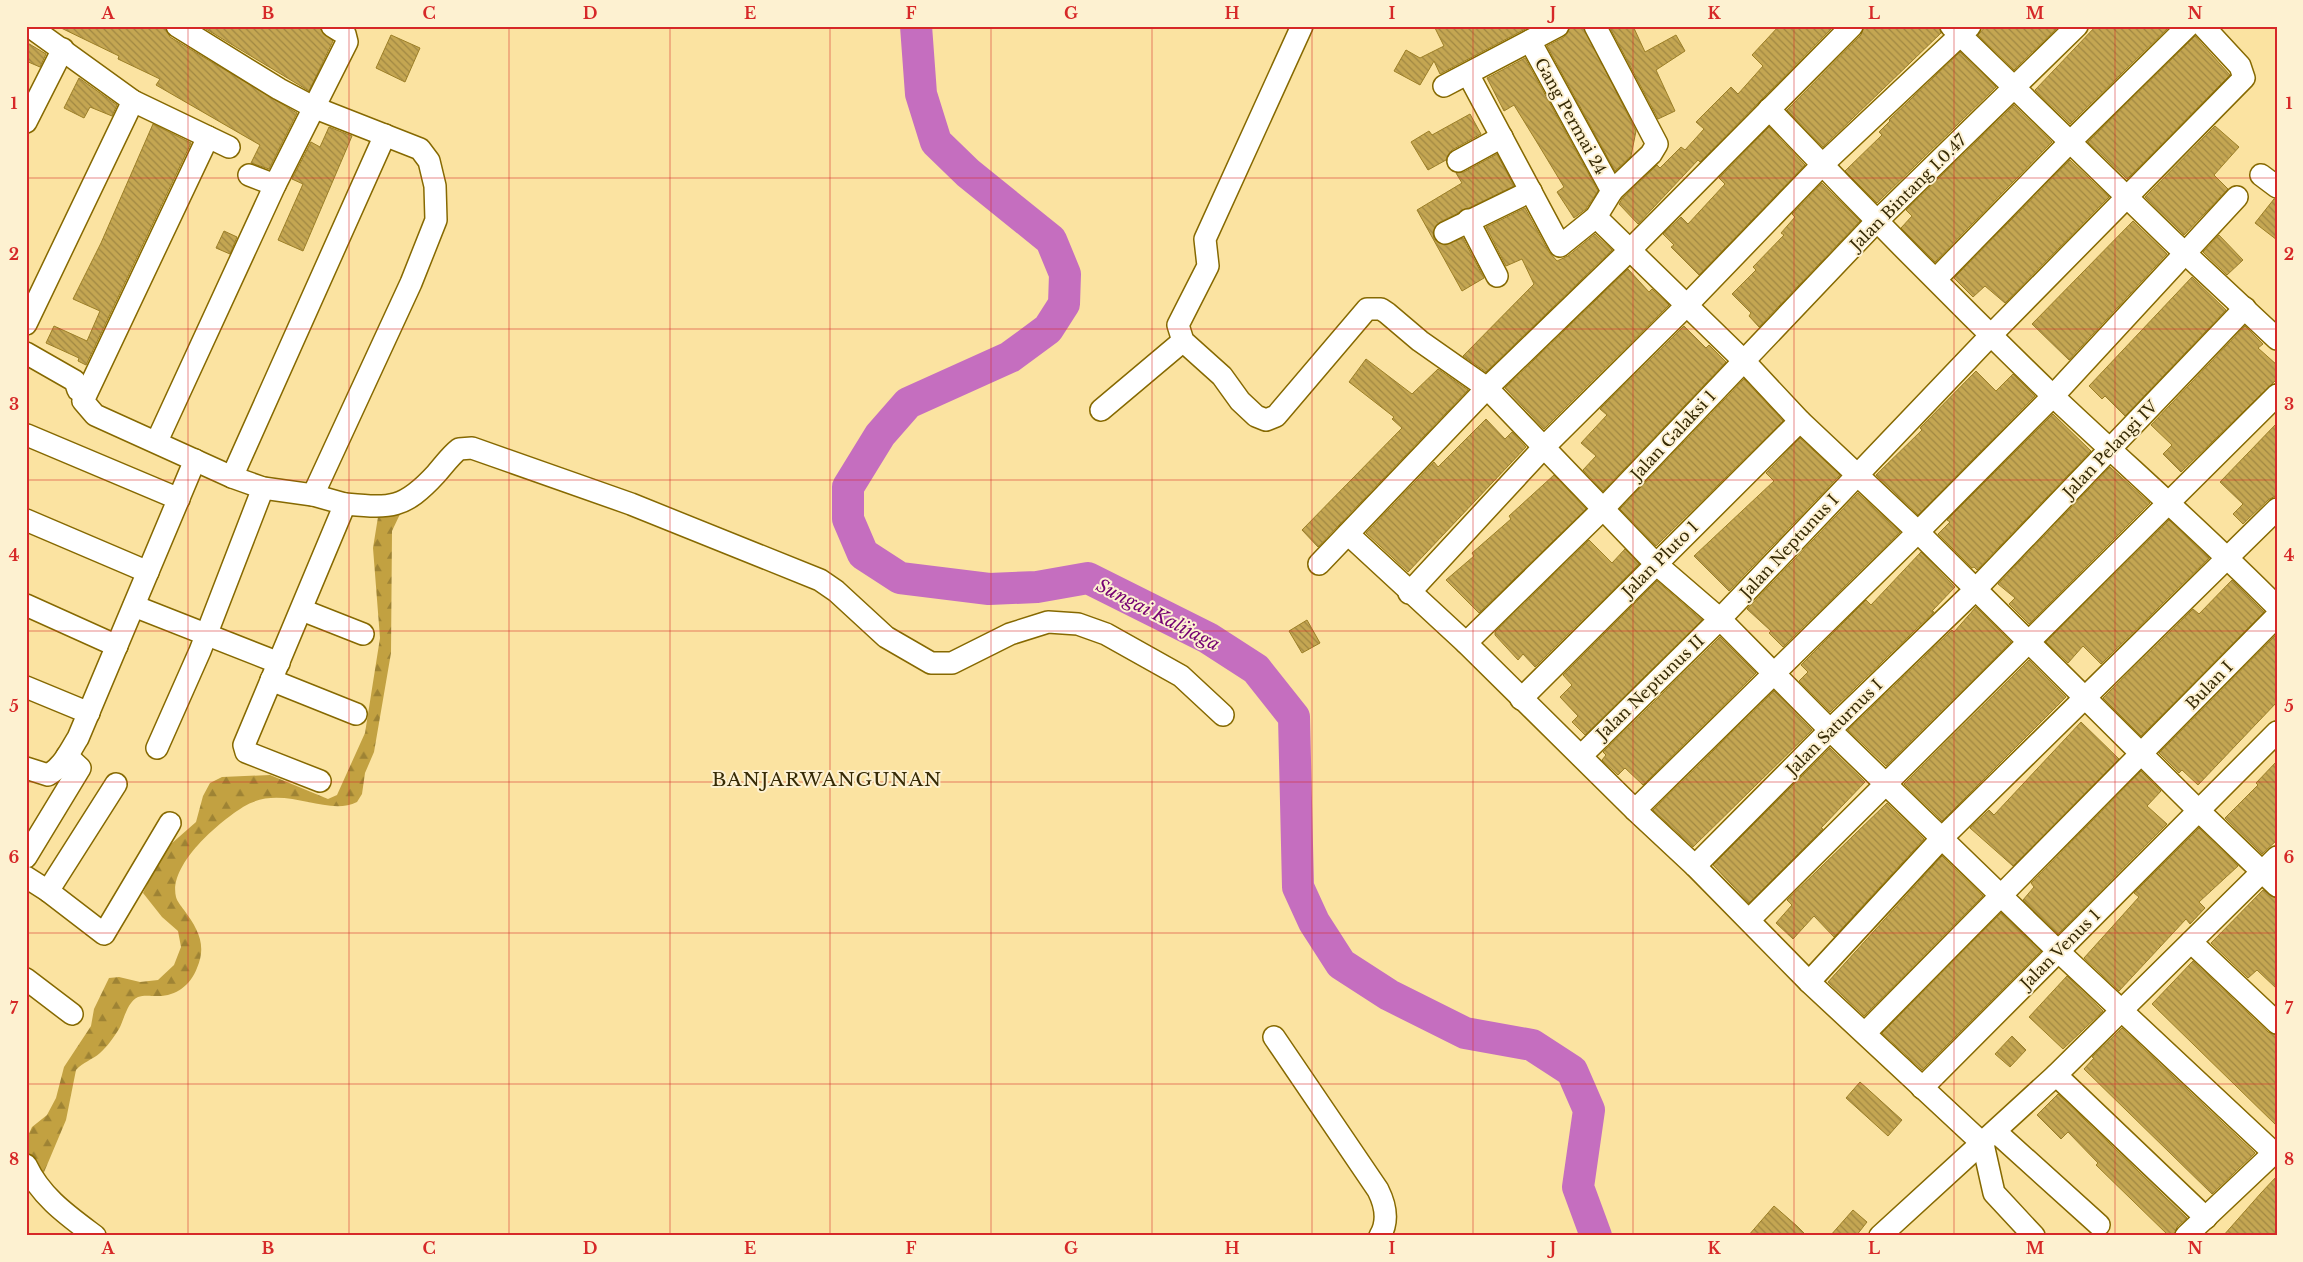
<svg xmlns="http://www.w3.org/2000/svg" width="2303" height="1262" font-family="'Libre Baskerville',serif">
<defs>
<pattern id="forest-firs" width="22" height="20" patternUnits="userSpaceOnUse" patternTransform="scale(1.25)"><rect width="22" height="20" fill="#c2a141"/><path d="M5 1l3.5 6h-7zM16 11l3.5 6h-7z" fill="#9e8334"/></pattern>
<pattern id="building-back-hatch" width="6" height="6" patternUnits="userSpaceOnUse" patternTransform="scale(1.25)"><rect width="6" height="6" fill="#c4a652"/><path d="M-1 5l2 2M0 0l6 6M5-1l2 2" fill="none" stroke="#a08742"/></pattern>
</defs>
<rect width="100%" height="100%" fill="#fbe3a1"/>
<path fill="url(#forest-firs)" d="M 401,512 L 392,531 L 391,653 L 374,752 L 365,773 L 362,794 L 357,802 C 326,818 283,782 243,807 C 219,822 168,865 176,897 C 177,901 181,906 184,910 C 198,929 207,945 197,968 C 190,986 175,997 156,996 C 151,996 143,995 138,997 C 127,1002 124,1020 119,1029 C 114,1037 107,1047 100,1053 C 92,1060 83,1062 76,1070 L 66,1120 L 42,1177 L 32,1162 L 26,1147 L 26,1140 L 32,1127 L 47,1115 L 56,1098 L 64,1067 L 91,1026 L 94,1009 L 109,978 L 119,977 L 140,982 L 158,980 L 174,965 L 181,947 L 178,931 L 162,917 L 143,893 L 163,851 L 196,822 L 203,796 L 210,783 L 222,777 L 270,775 L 328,799 L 337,795 L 365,733 L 380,638 L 373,548 L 378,517 Z"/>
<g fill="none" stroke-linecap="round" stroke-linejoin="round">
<path stroke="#c56ebf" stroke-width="32" d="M 916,26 L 921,94 L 936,142 L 968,173 L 1051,240 L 1065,274 L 1064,304 L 1048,329 L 1010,357 L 908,403 L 880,435 L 848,487 L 848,519 L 863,554 L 900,578 L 989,589 L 1037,587 L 1088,578 L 1208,638 L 1256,669 L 1294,717 L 1298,887 L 1314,922 L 1341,964 L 1389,995 L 1465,1033 L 1532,1045 L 1572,1071 L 1589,1110 L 1578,1187 L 1596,1236"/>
</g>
<g fill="url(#building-back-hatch)" stroke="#9c7f27">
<path d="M 57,26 L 165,26 L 170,37 L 297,113 L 269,169 L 251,163 L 260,145 L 156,85 L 160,79 L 118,59 L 119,56 Z"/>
<path d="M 201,26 L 317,26 L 333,41 L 309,91 Z"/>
<path d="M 1434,26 L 1531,26 L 1440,74 L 1434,61 L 1420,85 L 1394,71 L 1406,50 L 1420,58 L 1444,46 Z"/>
<path d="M 1570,26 L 1583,26 L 1636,131 L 1631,156 L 1615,171 L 1547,46 L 1564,37 Z"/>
<path d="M 1609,26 L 1633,26 L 1645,52 L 1676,35 L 1685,51 L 1656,70 L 1675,111 L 1658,119 Z"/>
<path d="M 1779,26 L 1834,26 L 1700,162 L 1698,160 L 1638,224 L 1619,204 L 1622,199 L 1657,165 L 1660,168 L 1681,147 L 1685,150 L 1704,129 L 1696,122 L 1731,87 L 1738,94 L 1763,66 L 1752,55 Z"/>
<path d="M 1864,26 L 1939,26 L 1941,33 L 1823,147 L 1787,110 L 1861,35 Z"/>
<path d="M 1986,26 L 2059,26 L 2014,70 L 1978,35 Z"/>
<path d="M 2096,26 L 2170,26 L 2070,124 L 2035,90 Z"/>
<path d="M 391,35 L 420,48 L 405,82 L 376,68 Z"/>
<path d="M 2195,36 L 2230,75 L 2127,179 L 2088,142 Z"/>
<path d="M 26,42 L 46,54 L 40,67 L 26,61 Z"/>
<path d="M 1960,52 L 1996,87 L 1877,203 L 1845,171 L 1882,135 L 1879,132 L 1890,121 L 1889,120 Z"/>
<path d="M 1525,58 L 1598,191 L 1586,209 L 1574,218 L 1557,192 L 1564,187 L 1538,144 L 1514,105 L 1504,111 L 1487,78 Z"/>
<path d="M 79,78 L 117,105 L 112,116 L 90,107 L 84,118 L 64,108 Z"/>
<path d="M 2014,105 L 2052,142 L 1935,262 L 1901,228 L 1912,216 L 1906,210 Z"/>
<path d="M 1470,114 L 1481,134 L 1452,150 L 1446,160 L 1428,170 L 1411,142 L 1429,131 L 1432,135 Z"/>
<path d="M 153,124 L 191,143 L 86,365 L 78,361 L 79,358 L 46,343 L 54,326 L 87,341 L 100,311 L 73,299 L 101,243 Z"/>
<path d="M 2215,126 L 2239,147 L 2214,175 L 2228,189 L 2184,235 L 2145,197 Z"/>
<path d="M 329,127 L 352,136 L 303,251 L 278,240 L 303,184 L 292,179 L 311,142 L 320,147 Z"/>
<path d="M 1769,127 L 1805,165 L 1699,275 L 1671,247 L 1674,245 L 1663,234 L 1681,217 L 1688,224 L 1725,184 L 1719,178 Z"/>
<path d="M 1497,154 L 1514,186 L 1440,222 L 1433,232 L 1434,239 L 1444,245 L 1463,238 L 1484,278 L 1462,291 L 1417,210 L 1462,183 L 1456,173 L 1464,172 Z"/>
<path d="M 2070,160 L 2109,197 L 2005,303 L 1985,286 L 1973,297 L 1954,278 Z"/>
<path d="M 1822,183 L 1860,221 L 1759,327 L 1749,316 L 1751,313 L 1732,294 L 1756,270 L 1753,267 L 1784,235 L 1781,233 L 1795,217 L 1792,214 Z"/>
<path d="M 2274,199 L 2277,199 L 2277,240 L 2255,223 Z"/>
<path d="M 1525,208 L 1549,252 L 1557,261 L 1568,256 L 1595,234 L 1612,250 L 1486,372 L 1463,356 L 1534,284 L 1522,259 L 1506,266 L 1486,227 Z"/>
<path d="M 2133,221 L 2167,254 L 2069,360 L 2032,324 Z"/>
<path d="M 224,231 L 237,237 L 230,254 L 216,248 Z"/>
<path d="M 2219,235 L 2243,260 L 2227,275 L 2203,252 Z"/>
<path d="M 1628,269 L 1649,292 L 1652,289 L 1669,305 L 1544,429 L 1505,388 Z"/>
<path d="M 2192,277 L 2226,310 L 2125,416 L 2105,396 L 2102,399 L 2089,386 Z"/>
<path d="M 1684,326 L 1706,348 L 1709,345 L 1726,362 L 1603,491 L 1583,470 L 1596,456 L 1581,443 L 1607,415 L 1600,409 Z"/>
<path d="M 2245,326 L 2263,344 L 2258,348 L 2277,365 L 2277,379 L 2181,472 L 2163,454 L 2172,445 L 2151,425 Z"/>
<path d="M 1366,359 L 1412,394 L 1438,369 L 1468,390 L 1318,547 L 1302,530 L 1402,428 L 1392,419 L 1394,417 L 1349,382 Z"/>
<path d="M 1976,371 L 1996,391 L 2013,374 L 2035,396 L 1918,515 L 1876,475 L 1922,430 L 1920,428 Z"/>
<path d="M 1744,379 L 1783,421 L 1656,546 L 1620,509 Z"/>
<path d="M 2053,414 L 2091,451 L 1977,570 L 1974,567 L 1972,568 L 1938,534 L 1950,522 L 1947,520 Z"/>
<path d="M 1486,419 L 1505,439 L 1512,432 L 1526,447 L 1408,572 L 1366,533 L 1434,462 L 1438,467 Z"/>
<path d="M 2277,423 L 2277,495 L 2268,500 L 2243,524 L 2233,514 L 2243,504 L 2220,482 Z"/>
<path d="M 1800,438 L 1840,475 L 1729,591 L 1694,556 L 1774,481 L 1766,473 Z"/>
<path d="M 2110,467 L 2150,503 L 2029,624 L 2009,604 L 2015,598 L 1998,584 Z"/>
<path d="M 1554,475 L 1586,509 L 1479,613 L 1446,580 L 1474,556 L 1472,553 L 1511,519 L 1509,516 Z"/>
<path d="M 1858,493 L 1900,532 L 1783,647 L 1769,633 L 1771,631 L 1747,609 Z"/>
<path d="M 2169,520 L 2209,558 L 2101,664 L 2083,646 L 2068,663 L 2046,642 Z"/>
<path d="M 1589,540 L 1612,563 L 1625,549 L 1639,564 L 1535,667 L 1523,654 L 1518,660 L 1495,635 L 1495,632 Z"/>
<path d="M 1921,552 L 1955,587 L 1932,611 L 1934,612 L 1830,712 L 1799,681 L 1808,672 L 1801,665 L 1866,600 L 1871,605 Z"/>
<path d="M 2232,580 L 2264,612 L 2141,736 L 2103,698 L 2193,609 L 2199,614 Z"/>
<path d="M 1657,581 L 1702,620 L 1585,735 L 1572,722 L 1578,716 L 1560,697 L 1572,685 L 1563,675 Z"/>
<path d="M 1976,607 L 2011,642 L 1886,766 L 1848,730 L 1952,630 L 1954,632 Z"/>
<path d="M 1307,620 L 1320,643 L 1302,653 L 1289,631 Z"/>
<path d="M 2277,634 L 2277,702 L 2198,785 L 2182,770 L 2179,773 L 2159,753 Z"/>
<path d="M 1720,637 L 1756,673 L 1643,785 L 1625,768 L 1618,775 L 1602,760 L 1606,755 L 1603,752 Z"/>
<path d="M 2029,660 L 2066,697 L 1942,821 L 1904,784 Z"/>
<path d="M 1774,691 L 1812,730 L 1693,847 L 1653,810 Z"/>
<path d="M 2081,722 L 2119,759 L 2013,866 L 1970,828 L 1989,810 L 1994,815 Z"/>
<path d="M 1830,748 L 1865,782 L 1821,828 L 1823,829 L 1749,903 L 1713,865 Z"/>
<path d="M 2277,761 L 2277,840 L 2262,854 L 2225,818 L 2258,785 L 2256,783 Z"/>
<path d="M 2141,771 L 2161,791 L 2147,806 L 2167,824 L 2058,934 L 2023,900 L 2034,887 L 2031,883 Z"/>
<path d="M 1887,803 L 1924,839 L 1834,937 L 1814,916 L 1793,939 L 1776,923 L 1792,905 L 1787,900 Z"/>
<path d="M 2199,828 L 2238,866 L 2199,902 L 2205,908 L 2190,924 L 2186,919 L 2119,991 L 2084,958 L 2139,897 L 2134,893 Z"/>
<path d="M 1942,856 L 1983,896 L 1864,1016 L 1828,982 Z"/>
<path d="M 2263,890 L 2277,898 L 2277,989 L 2257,970 L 2248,978 L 2211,943 Z"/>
<path d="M 2001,913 L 2041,951 L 1922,1070 L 1882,1033 Z"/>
<path d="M 2193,961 L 2268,1032 L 2277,1035 L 2277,1126 L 2152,1004 Z"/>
<path d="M 2067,976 L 2103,1011 L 2063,1049 L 2029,1017 Z"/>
<path d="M 2122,1028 L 2255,1153 L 2212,1194 L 2084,1069 L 2094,1058 L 2092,1057 Z"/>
<path d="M 2012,1036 L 2026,1050 L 2010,1067 L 1995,1054 Z"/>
<path d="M 1860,1082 L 1902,1120 L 1888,1136 L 1846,1098 Z"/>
<path d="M 2058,1094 L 2187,1218 L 2177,1227 L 2174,1236 L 2169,1236 L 2096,1165 L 2098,1163 L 2068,1132 L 2061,1139 L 2037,1115 Z"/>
<path d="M 2277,1176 L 2277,1236 L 2223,1236 L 2261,1193 Z"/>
<path d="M 1774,1206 L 1797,1226 L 1807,1236 L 1748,1236 Z"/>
<path d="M 1853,1210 L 1867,1222 L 1856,1236 L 1830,1236 Z"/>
</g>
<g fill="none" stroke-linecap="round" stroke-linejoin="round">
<defs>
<g id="minor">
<path d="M 29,26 L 133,101 L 229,147"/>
<path d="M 177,26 L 279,89 L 313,107 L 420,149 L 429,161 L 435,186 L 436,220 L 411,283 L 313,495"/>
<path d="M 1302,26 L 1205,239 L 1208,266 L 1178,325 L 1183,341 L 1222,376 L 1240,401 L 1256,416 L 1266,420 L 1276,416 L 1367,309 L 1381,309 L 1387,313 L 1420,341 L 1487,388 L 1655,563 L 1720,619 L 1830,730 L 2058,951 L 2274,1153"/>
<path d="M 1951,26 L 2171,240 L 2277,339"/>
<path d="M 1530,41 L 1612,191"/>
<path d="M 1468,74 L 1560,246 L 1596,217 L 1612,191 L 1651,154 L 1657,144 L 1595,26"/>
<path d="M 1444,86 L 1558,26"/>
<path d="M 1769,109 C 1862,207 1957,303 2054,397 C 2128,467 2205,534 2277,607"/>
<path d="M 26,122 L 63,49"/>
<path d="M 208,137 L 83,401 L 95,415 L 232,477 L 263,488 L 313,495 L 345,504 L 244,745 L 246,752 L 320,781"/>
<path d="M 1458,161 L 1502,137"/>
<path d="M 249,175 L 275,185"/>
<path d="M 2261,175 L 2277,187"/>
<path d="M 1596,217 L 1743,360 L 1800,421 L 1918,532 L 2198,810 L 2277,886"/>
<path d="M 1468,220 L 1497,276"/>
<path d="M 1445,233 L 1531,191"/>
<path d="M 1936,279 L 2070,142 L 2188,26"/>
<path d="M 26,324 L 133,101"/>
<path d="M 26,353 L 75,381 L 78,390 L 85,394"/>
<path d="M 1101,410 L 1183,341"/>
<path d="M 27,435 L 179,499"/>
<path d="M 157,441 L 275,185 L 347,42 L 345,34 L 332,26"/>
<path d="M 232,477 L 385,135"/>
<path d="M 345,504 C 390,508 403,510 436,474 C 444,465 450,456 459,449 L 472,448 L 631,504 L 820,580 L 836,591 L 886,637 L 931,663 L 952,663 L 1010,634 L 1048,622 L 1078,624 L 1106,634 L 1181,676 L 1223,715"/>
<path d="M 26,520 L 148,572"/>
<path d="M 1348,534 L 1466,643 L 1635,810 L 1695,866 L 1809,982 L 1983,1144 L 1994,1193 L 2034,1236"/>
<path d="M 1319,564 L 1487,388 L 1630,250 L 1852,26"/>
<path d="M 1409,593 L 1544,447 L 1686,306 L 1822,165 L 1970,26"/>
<path d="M 26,605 L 117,646"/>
<path d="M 134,606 L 279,663"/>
<path d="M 302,610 L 363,634"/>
<path d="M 1466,643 L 1602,510 L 1876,222 L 2077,26"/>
<path d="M 271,680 L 356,714"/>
<path d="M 26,687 L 89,713"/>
<path d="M 1521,699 L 1800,421"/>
<path d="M 157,748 L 200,651 L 263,488"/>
<path d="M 1581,756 L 1720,619 L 1992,334 L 2244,78 L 2240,66 L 2203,26"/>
<path d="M 26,768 L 48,775 C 63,767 69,752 78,738 L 195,460"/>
<path d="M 1635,810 L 1918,532 L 2053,396 L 2237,197"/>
<path d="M 26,857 L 80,768 L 67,756"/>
<path d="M 1695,866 L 1830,730 L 1975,590 L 2245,308"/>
<path d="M 26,877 L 48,891 L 104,934 L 170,823"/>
<path d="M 48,891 L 116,784"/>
<path d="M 1749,920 L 2277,395"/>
<path d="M 2191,942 L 2277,1023"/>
<path d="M 26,979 L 72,1014"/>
<path d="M 1809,982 L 1942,838 L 2277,509"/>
<path d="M 1865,1033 L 2277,616"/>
<path d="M 1274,1037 L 1378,1190 C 1385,1204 1389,1221 1380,1236"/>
<path d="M 2056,1075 L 2206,1218"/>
<path d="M 1922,1088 L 2277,732"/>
<path d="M 1996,1132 L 2099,1225"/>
<path d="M 26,1165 C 41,1197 67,1215 95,1236"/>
<path d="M 1880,1236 L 2056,1075 L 2277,857"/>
<path d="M 2186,1236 L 2277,1150"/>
</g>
</defs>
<use href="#minor" stroke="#866901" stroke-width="24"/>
<use href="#minor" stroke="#fff" stroke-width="21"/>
</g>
<path fill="none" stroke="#d62828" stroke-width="1" stroke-opacity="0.55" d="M 188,26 L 188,1236M 349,26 L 349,1236M 509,26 L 509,1236M 670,26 L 670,1236M 830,26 L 830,1236M 991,26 L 991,1236M 1152,26 L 1152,1236M 1312,26 L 1312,1236M 1473,26 L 1473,1236M 1633,26 L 1633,1236M 1794,26 L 1794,1236M 1954,26 L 1954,1236M 2115,26 L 2115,1236M 26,178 L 2277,178M 26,329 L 2277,329M 26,480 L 2277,480M 26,631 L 2277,631M 26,782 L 2277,782M 26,933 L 2277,933M 26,1084 L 2277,1084"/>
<g text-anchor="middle" stroke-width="4" stroke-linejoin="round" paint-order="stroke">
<g font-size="16" fill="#362a05" stroke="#fdf1d1">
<text transform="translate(1571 116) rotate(61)" y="6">Gang Permai 24</text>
<text transform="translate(1908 192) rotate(-45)" y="6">Jalan Bintang I.0.47</text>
<text transform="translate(1673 435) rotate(-47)" y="6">Jalan Galaksi 1</text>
<text transform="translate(2110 449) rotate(-46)" y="6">Jalan Pelangi IV</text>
<text transform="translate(1789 546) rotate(-47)" y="6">Jalan Neptunus I</text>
<text transform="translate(1660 559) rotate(-45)" y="6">Jalan Pluto 1</text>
<text transform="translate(2209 685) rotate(-46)" y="6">Bulan I</text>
<text transform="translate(1650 687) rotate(-44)" y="6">Jalan Neptunus II</text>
<text transform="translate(1834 727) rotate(-45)" y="6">Jalan Saturnus I</text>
<text transform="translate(2060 949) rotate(-45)" y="6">Jalan Venus 1</text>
</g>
<g font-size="18" font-style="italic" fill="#750072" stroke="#fdf1d1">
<text transform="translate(1158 615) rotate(27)" y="6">Sungai Kalijaga</text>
</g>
<g font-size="19" letter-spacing="1" fill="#362a05" stroke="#fdf1d1">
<text x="827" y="786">BANJARWANGUNAN</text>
</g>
</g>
<rect width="2303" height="1262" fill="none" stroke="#fdf1d1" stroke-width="55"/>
<rect x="28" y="28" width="2248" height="1206" fill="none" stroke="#d62828" stroke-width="2"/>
<g font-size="16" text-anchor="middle" font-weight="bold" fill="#d62828">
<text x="108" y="19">A</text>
<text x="268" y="19">B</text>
<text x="429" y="19">C</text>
<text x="590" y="19">D</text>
<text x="750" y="19">E</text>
<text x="911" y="19">F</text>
<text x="1071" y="19">G</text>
<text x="1232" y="19">H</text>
<text x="1392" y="19">I</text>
<text x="1553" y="19">J</text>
<text x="1714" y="19">K</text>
<text x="1874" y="19">L</text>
<text x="2035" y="19">M</text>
<text x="2195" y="19">N</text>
<text x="14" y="109">1</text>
<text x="2289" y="109">1</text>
<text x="14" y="260">2</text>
<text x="2289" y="260">2</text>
<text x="14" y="410">3</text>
<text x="2289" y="410">3</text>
<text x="14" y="561">4</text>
<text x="2289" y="561">4</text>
<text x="14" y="712">5</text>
<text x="2289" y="712">5</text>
<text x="14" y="863">6</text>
<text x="2289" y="863">6</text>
<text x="14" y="1014">7</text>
<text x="2289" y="1014">7</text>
<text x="14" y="1165">8</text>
<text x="2289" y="1165">8</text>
<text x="108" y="1254">A</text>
<text x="268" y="1254">B</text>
<text x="429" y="1254">C</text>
<text x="590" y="1254">D</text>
<text x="750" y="1254">E</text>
<text x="911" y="1254">F</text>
<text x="1071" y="1254">G</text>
<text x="1232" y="1254">H</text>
<text x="1392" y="1254">I</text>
<text x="1553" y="1254">J</text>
<text x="1714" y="1254">K</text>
<text x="1874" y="1254">L</text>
<text x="2035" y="1254">M</text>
<text x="2195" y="1254">N</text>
</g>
</svg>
